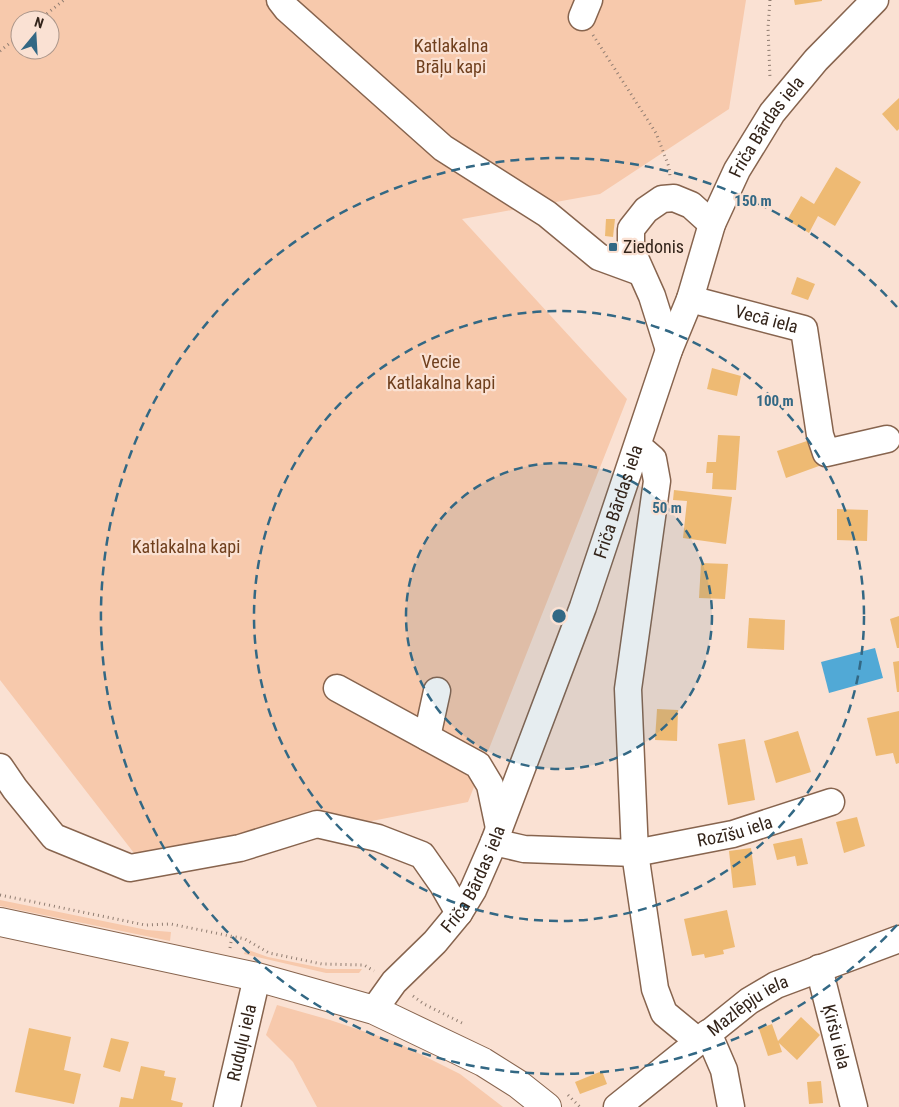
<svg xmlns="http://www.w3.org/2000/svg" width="899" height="1107" font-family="'Roboto Condensed',sans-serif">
<rect width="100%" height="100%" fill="#fae1d3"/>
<g fill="#f7c9ac" fill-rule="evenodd">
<path d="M 0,0 L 746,0 L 729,109 L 600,194 L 462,219 L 627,399 L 468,802 L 144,866 L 0,680 ZM 20,20 L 50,20 L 50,50 L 20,50 Z"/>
<path d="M 0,900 L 147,930 L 171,932 L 170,941 L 0,906 Z"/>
<path d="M 246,949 L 268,957 L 327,969 L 362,969 L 359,973 L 326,973 L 244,954 Z"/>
<path d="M 277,1005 L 330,1020 L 396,1042 L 460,1074 L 503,1107 L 317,1107 L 293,1062 L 266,1035 Z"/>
</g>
<path fill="#51a9d6" d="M 875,648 L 883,678 L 829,693 L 821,662 Z"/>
<g fill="#eeba73">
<path d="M 794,0 L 822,0 L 822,1 L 795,5 Z"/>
<path d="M 899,98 L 899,129 L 897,131 L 882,114 Z"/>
<path d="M 836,167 L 861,182 L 835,226 L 818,216 L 809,233 L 787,220 L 801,196 L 814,204 Z"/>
<path d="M 606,219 L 615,219 L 613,237 L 605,236 Z"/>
<path d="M 797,277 L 815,284 L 808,300 L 791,294 Z"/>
<path d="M 712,368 L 741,376 L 737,396 L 707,389 Z"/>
<path d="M 718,435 L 740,436 L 736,490 L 712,489 L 713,473 L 706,473 L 707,462 L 716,462 Z"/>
<path d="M 810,440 L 819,466 L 786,478 L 777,451 Z"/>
<path d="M 674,490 L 732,497 L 726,544 L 683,538 L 687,501 L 673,500 Z"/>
<path d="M 837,509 L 868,510 L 867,541 L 837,540 Z"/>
<path d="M 701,563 L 728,564 L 725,599 L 699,598 Z"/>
<path d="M 899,616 L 899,648 L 897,648 L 890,619 Z"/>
<path d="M 749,618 L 785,620 L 784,650 L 747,648 Z"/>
<path d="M 899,661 L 899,692 L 897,692 L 893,662 Z"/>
<path d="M 657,709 L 678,710 L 677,741 L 655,740 Z"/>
<path d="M 899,711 L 899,763 L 896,764 L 893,753 L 876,756 L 867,718 Z"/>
<path d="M 798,731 L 811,772 L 776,783 L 764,741 Z"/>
<path d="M 745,739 L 755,800 L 728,805 L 718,744 Z"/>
<path d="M 857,817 L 865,846 L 844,853 L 836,822 Z"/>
<path d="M 802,838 L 808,864 L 797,866 L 795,856 L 777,860 L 773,844 Z"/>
<path d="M 751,848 L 756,885 L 733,888 L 729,851 Z"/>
<path d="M 727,910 L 735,947 L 723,950 L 724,954 L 705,958 L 704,954 L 692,956 L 684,919 Z"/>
<path d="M 801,1017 L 820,1035 L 797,1060 L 779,1043 L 782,1052 L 768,1056 L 759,1029 L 772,1024 L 778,1041 Z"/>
<path d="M 29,1028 L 71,1037 L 64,1070 L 81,1074 L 74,1104 L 15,1092 Z"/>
<path d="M 111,1038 L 129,1042 L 120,1072 L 103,1067 Z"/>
<path d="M 141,1066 L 165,1071 L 164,1076 L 176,1078 L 171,1100 L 183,1103 L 182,1107 L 119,1107 L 121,1097 L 133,1099 Z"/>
<path d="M 602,1071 L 607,1084 L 580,1094 L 575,1082 Z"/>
<path d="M 821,1081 L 823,1103 L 809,1104 L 807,1082 Z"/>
</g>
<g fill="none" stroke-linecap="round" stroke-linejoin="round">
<defs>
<g id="minor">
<path d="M 280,0 L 287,9 L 443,148 L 547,214 L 599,257 L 640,272"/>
<path d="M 582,17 L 589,0"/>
<path id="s1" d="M 690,299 L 804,329 L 820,435 L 826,453 L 887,439"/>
<path d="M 669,350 L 652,296 L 631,249 L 631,229 L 646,210 L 662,199 L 674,198 L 691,205 L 712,224"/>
<path d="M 638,446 L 653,459 L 657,481 L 628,689 L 635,853 L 655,989 L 664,1013 L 698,1041"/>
<path d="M 337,688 L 478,765 L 490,785 L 499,828"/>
<path d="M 427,737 L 437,691"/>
<path d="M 0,767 L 15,789 L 54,837 L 130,868 L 240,848 L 317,824 L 378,838 L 422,855 L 443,885 L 459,913"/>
<path id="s2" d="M 494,842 L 524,849 L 635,853 L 733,834 L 831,802"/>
<path id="s3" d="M 819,968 L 854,1107"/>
<path id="s4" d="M 374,1010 L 394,982 L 435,942 L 459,913 L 473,890 L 494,842 L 583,607 L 669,350 L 690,299 L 712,224 L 737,170 L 772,113 L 816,60 L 875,0"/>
<path d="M 708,1033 L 724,1070 L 731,1107"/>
<path id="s5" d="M 227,1107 L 257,977"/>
<path id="s6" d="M 617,1107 L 749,1001 L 776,985 L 899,939"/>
</g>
<path id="major" d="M 0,922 L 257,977 L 374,1010 L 483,1062 L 518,1084 L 547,1107"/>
</defs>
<use href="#minor" stroke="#87644e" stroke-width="29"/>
<use href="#major" stroke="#87644e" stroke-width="30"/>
<g stroke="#907d71" stroke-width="3" stroke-dasharray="1 4" stroke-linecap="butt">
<path d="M 770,0 L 768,28 L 770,78"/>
<path d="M 39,20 L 64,0"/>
<path d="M 593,35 L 656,133 L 669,167 L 670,176"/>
<path d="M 0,51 L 20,35"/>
<path d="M 0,895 L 145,925 L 171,924 L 245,939 L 269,953 L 322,964 L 364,965 L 374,971"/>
<path d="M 230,948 L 232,936"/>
<path d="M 413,996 L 424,1004 L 464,1024"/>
<path d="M 568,1095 L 580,1107"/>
</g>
<use href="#minor" stroke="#fff" stroke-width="26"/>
<use href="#major" stroke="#fff" stroke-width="28"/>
</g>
<circle cx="559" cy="616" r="153" fill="#336884" fill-opacity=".12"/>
<g fill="none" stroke="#336884" stroke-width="2.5" stroke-dasharray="9 6">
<circle cx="559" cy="616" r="153"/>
<circle cx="559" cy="616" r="305"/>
<path d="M897 925A458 458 0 1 1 897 307"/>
</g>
<rect fill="#336884" stroke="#fae1d3" stroke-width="2" x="608" y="242" width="10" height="10" rx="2.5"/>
<g text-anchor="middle" stroke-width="4.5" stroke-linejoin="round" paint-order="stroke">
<g font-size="18" fill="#6f3f1d" stroke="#fae1d3">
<text x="451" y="52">Katlakalna<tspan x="451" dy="21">Brāļu kapi</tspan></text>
<text x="441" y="368">Vecie<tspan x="441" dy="21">Katlakalna kapi</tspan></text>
<text x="186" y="553">Katlakalna kapi</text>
</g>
<g font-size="18" fill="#33241a" stroke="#fae1d3">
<text dy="6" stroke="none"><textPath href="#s4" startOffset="976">Friča Bārdas iela</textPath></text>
<text dy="6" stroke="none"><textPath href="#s1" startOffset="79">Vecā iela</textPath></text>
<text dy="6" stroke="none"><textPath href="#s4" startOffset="571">Friča Bārdas iela</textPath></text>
<text dy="6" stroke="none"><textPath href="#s2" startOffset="244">Rozīšu iela</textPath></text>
<text dy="6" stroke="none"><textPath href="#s4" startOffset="166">Friča Bārdas iela</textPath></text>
<text dy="6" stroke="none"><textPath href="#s6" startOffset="166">Mazlēpju iela</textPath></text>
<text dy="6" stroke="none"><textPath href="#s3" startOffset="71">Ķiršu iela</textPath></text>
<text dy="6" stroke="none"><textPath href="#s5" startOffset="66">Ruduļu iela</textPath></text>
</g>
<g font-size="18" fill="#33241a" stroke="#fae1d3" text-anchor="start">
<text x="623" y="253">Ziedonis</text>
</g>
</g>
<circle cx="559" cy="616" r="8" fill="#336884" stroke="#fae1d3" stroke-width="2.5"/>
<g font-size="15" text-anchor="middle" font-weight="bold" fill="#336884" stroke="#fae1d3" stroke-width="4.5" stroke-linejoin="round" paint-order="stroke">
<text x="753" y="206">150 m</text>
<text x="775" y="406">100 m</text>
<text x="667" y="513">50 m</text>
</g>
<g transform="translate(35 35) rotate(18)"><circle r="24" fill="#fae1d3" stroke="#aa9589"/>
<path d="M0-4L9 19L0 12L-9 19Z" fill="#336884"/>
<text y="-8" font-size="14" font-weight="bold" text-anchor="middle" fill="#33241a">N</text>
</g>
</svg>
